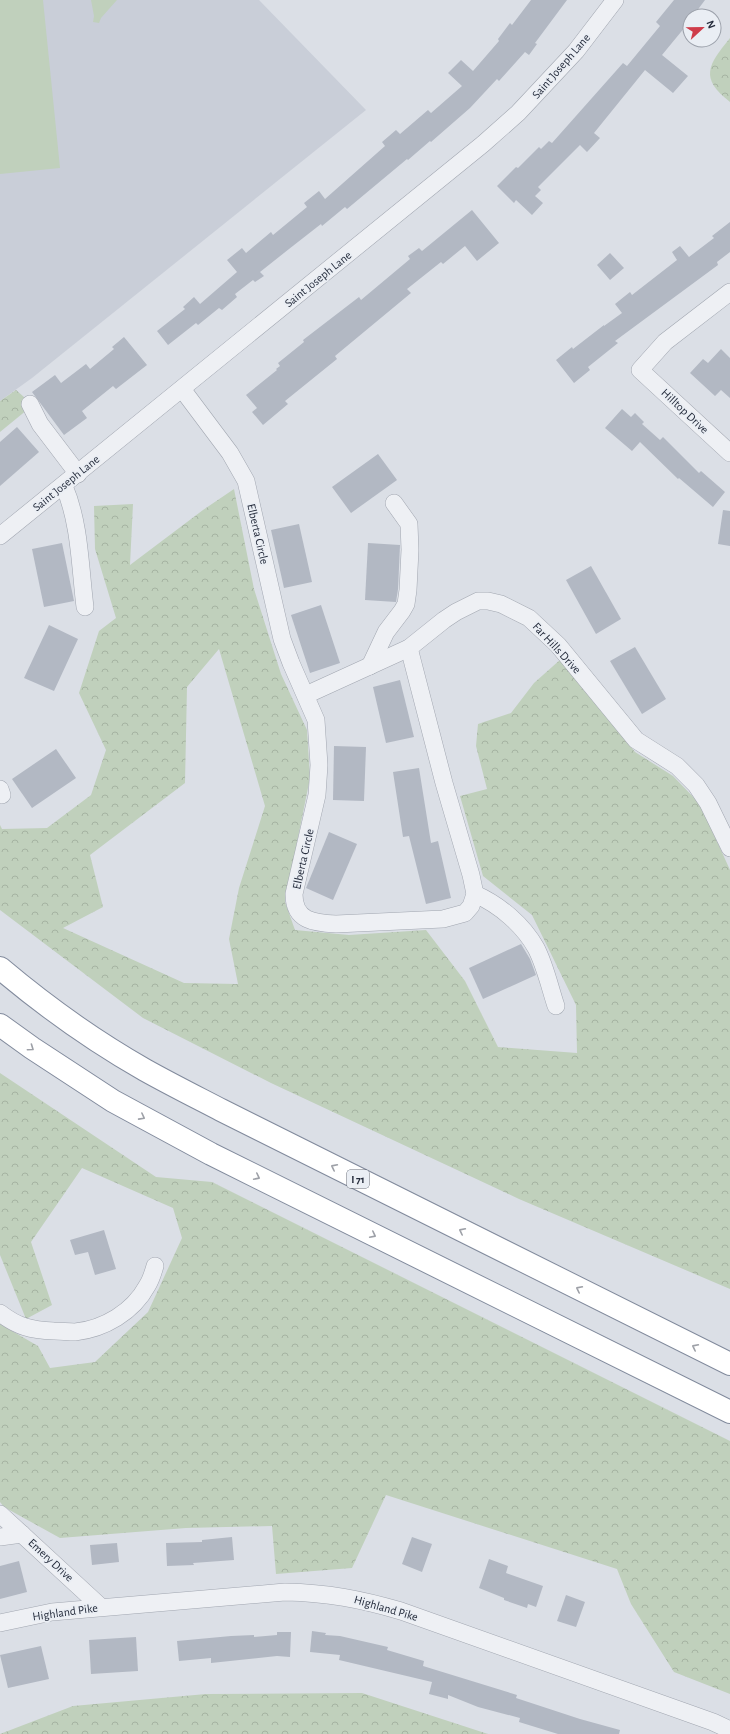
<svg xmlns="http://www.w3.org/2000/svg" width="730" height="1734" font-family="'Alegreya Sans',sans-serif">
<defs>
<pattern id="forest-crowns" width="20" height="18" patternUnits="userSpaceOnUse"><rect width="20" height="18" fill="#c0d0bc"/><path d="M2 6a3 3 0 1 1 6 0M12 15a3 3 0 1 1 6 0" fill="none" stroke="#a5b3a2"/></pattern>
</defs>
<rect width="100%" height="100%" fill="#dbdfe6"/>
<path fill="#c9ced8" d="M 0,0 L 259,0 L 366,110 L 32,378 L 0,401 Z"/>
<g fill="#c0d0bc">
<path d="M 0,0 L 43,0 L 60,168 L 0,174 Z"/>
<path d="M 91,0 L 117,0 L 101,18 L 99,23 L 93,22 L 94,16 Z"/>
</g>
<g fill="url(#forest-crowns)" fill-rule="evenodd">
<path d="M 730,38 L 730,102 C 699,78 708,65 730,38 Z"/>
<path d="M 16,390 L 33,405 L 0,432 L 0,401 Z"/>
<path d="M 234,489 L 254,589 L 281,674 L 307,730 L 310,778 L 285,902 L 295,930 L 349,935 L 426,930 L 465,981 L 498,1047 L 577,1053 L 576,1005 L 532,915 L 483,876 L 460,796 L 487,789 L 476,746 L 478,724 L 511,713 L 534,683 L 561,659 L 635,752 L 673,776 L 700,804 L 730,870 L 730,1289 L 519,1199 L 271,1083 L 143,1018 L 0,910 L 0,825 L 2,829 L 47,828 L 91,795 L 106,750 L 79,693 L 99,631 L 116,618 L 95,549 L 94,506 L 133,504 L 130,565 L 203,510 ZM 219,649 L 265,806 L 239,888 L 229,939 L 238,984 L 184,983 L 63,928 L 103,907 L 90,855 L 185,783 L 187,687 Z"/>
<path d="M 0,1073 L 156,1177 L 212,1182 L 730,1441 L 730,1694 L 674,1672 L 631,1604 L 617,1569 L 386,1495 L 352,1568 L 276,1574 L 272,1526 L 186,1528 L 60,1538 L 4,1507 L 0,1502 L 0,1324 L 38,1346 L 50,1368 L 95,1362 L 148,1312 L 182,1238 L 173,1208 L 82,1168 L 31,1242 L 52,1305 L 26,1319 L 0,1255 Z"/>
<path d="M 362,1693 L 488,1734 L 0,1734 L 73,1706 L 206,1694 Z"/>
</g>
<g fill="#b2b8c3">
<path d="M 531,0 L 567,0 L 535,43 L 537,44 L 529,55 L 525,52 L 499,81 L 497,79 L 470,108 L 431,142 L 430,141 L 408,160 L 407,159 L 347,209 L 345,207 L 322,226 L 321,224 L 289,249 L 260,272 L 264,276 L 255,282 L 253,280 L 235,294 L 237,297 L 222,310 L 219,308 L 198,325 L 196,323 L 168,345 L 157,331 L 185,309 L 183,307 L 194,297 L 200,304 L 237,272 L 227,260 L 242,248 L 246,253 L 271,232 L 273,235 L 307,207 L 304,203 L 319,191 L 325,199 L 385,146 L 382,142 L 396,130 L 400,134 L 428,110 L 431,113 L 462,86 L 448,73 L 461,60 L 473,71 L 499,41 L 498,39 L 510,23 L 512,25 Z"/>
<path d="M 674,0 L 705,0 L 693,16 L 690,16 L 690,21 L 662,55 L 688,76 L 673,93 L 645,70 L 594,133 L 600,138 L 587,152 L 580,145 L 538,187 L 541,190 L 535,196 L 543,203 L 532,215 L 516,200 L 514,203 L 497,186 L 516,167 L 518,168 L 539,147 L 541,149 L 549,141 L 552,143 L 623,63 L 627,66 L 660,26 L 656,22 Z"/>
<path d="M 472,210 L 499,243 L 477,261 L 465,246 L 443,264 L 441,262 L 407,289 L 411,293 L 335,356 L 337,359 L 285,401 L 288,404 L 263,425 L 252,412 L 257,408 L 246,395 L 277,370 L 276,369 L 280,366 L 278,363 L 304,342 L 303,340 L 359,297 L 361,300 L 410,259 L 408,256 L 419,248 L 422,251 Z"/>
<path d="M 730,222 L 730,252 L 717,262 L 718,265 L 615,341 L 618,343 L 588,367 L 590,370 L 574,383 L 556,360 L 572,347 L 573,349 L 604,325 L 604,326 L 622,313 L 615,304 L 630,292 L 632,295 L 677,260 L 672,252 L 680,246 L 689,257 L 714,238 L 712,236 Z"/>
<path d="M 610,253 L 624,268 L 610,280 L 597,265 Z"/>
<path d="M 124,337 L 147,365 L 116,389 L 113,386 L 82,411 L 87,418 L 64,435 L 32,392 L 55,375 L 61,383 L 86,364 L 90,369 L 114,349 L 112,347 Z"/>
<path d="M 721,349 L 730,358 L 730,398 L 721,390 L 715,396 L 690,373 L 703,359 L 708,363 Z"/>
<path d="M 622,409 L 631,417 L 635,413 L 644,422 L 642,424 L 660,440 L 663,437 L 699,473 L 701,471 L 725,492 L 713,507 L 679,478 L 678,479 L 640,442 L 632,451 L 605,428 Z"/>
<path d="M 17,427 L 39,452 L 0,486 L 0,442 Z"/>
<path d="M 378,454 L 397,480 L 351,513 L 332,487 Z"/>
<path d="M 723,510 L 730,511 L 730,546 L 718,544 Z"/>
<path d="M 299,524 L 312,582 L 284,588 L 271,530 Z"/>
<path d="M 62,543 L 74,601 L 44,607 L 32,549 Z"/>
<path d="M 368,543 L 400,545 L 398,589 L 396,602 L 365,600 Z"/>
<path d="M 591,566 L 621,619 L 596,634 L 566,580 Z"/>
<path d="M 321,605 L 340,663 L 310,673 L 291,615 Z"/>
<path d="M 49,625 L 78,639 L 54,691 L 24,678 Z"/>
<path d="M 635,647 L 666,699 L 642,714 L 610,661 Z"/>
<path d="M 400,680 L 414,737 L 386,743 L 373,687 Z"/>
<path d="M 334,746 L 366,747 L 364,801 L 333,800 Z"/>
<path d="M 56,749 L 76,778 L 32,808 L 12,779 Z"/>
<path d="M 419,768 L 431,843 L 438,841 L 451,898 L 426,904 L 409,836 L 403,837 L 393,772 Z"/>
<path d="M 329,832 L 357,844 L 333,900 L 306,888 Z"/>
<path d="M 521,944 L 530,959 L 536,975 L 483,999 L 469,968 Z"/>
<path d="M 104,1230 L 116,1269 L 95,1275 L 88,1252 L 75,1255 L 70,1240 Z"/>
<path d="M 232,1537 L 234,1560 L 193,1563 L 194,1565 L 167,1566 L 166,1543 L 202,1542 L 202,1540 Z"/>
<path d="M 412,1537 L 432,1544 L 422,1572 L 402,1564 Z"/>
<path d="M 117,1543 L 119,1562 L 92,1565 L 90,1545 Z"/>
<path d="M 489,1559 L 508,1566 L 506,1573 L 543,1586 L 536,1607 L 528,1604 L 527,1608 L 504,1600 L 504,1598 L 479,1588 Z"/>
<path d="M 19,1561 L 27,1592 L 0,1599 L 0,1566 Z"/>
<path d="M 566,1595 L 585,1602 L 576,1627 L 557,1621 Z"/>
<path d="M 312,1631 L 326,1633 L 325,1635 L 340,1636 L 388,1647 L 387,1650 L 424,1661 L 423,1666 L 517,1695 L 516,1698 L 580,1719 L 620,1730 L 619,1734 L 558,1734 L 519,1722 L 520,1718 L 478,1707 L 448,1695 L 448,1699 L 429,1694 L 432,1682 L 339,1660 L 340,1655 L 310,1652 Z"/>
<path d="M 277,1632 L 291,1632 L 290,1657 L 277,1656 L 211,1663 L 211,1658 L 179,1661 L 177,1641 L 231,1636 L 254,1635 L 254,1637 L 277,1635 Z"/>
<path d="M 136,1637 L 138,1671 L 91,1674 L 89,1640 Z"/>
<path d="M 41,1646 L 49,1679 L 8,1688 L 0,1655 Z"/>
</g>
<g fill="none" stroke-linecap="round" stroke-linejoin="round">
<defs>
<g id="minor">
<path d="M 730,292 L 665,342 L 640,370 L 730,453"/>
<path d="M 182,389 L 230,453 L 246,481 L 282,639 L 291,663 L 316,720 L 319,765 L 317,795 L 294,894 C 294,921 314,923 336,924 L 443,919 L 465,913 L 471,906 L 475,894 L 471,875 L 444,783 L 409,648"/>
<path d="M 30,404 L 40,424 L 78,474"/>
<path d="M 64,486 C 80,523 80,567 85,607"/>
<path d="M 0,536 L 483,144 L 518,113 L 576,51 L 615,0"/>
<path d="M 370,666 L 386,632 L 402,611 L 406,604 L 408,590 L 410,550 L 409,524 L 394,503"/>
<path d="M 306,695 L 409,648 L 444,620 L 456,612 L 478,601 L 488,601 L 501,604 L 529,618 L 558,645 L 636,740 L 677,766 L 696,785 L 708,803 L 730,848"/>
<path d="M 0,789 L 2,795"/>
<path d="M 475,894 C 500,905 523,925 536,948 C 545,965 550,988 556,1006"/>
<path d="M 0,1313 C 18,1327 31,1330 54,1331 C 61,1331 68,1332 75,1332 C 104,1329 133,1312 147,1286 C 151,1280 153,1273 155,1266"/>
<path d="M 0,1514 L 101,1607"/>
<path d="M 0,1537 L 22,1534"/>
<path d="M 0,1623 L 52,1612 L 285,1592 C 328,1593 360,1599 401,1611 L 713,1722 L 730,1730"/>
</g>
<g id="highway">
<path d="M 0,968 C 45,1006 94,1041 145,1070 C 170,1084 196,1097 221,1110 L 730,1364"/>
<path d="M 0,1025 L 32,1048 L 113,1101 L 211,1154 L 730,1412"/>
</g>
</defs>
<use href="#minor" stroke="#a1a6b0" stroke-width="18"/>
<use href="#highway" stroke="#828b9d" stroke-width="24"/>
<use href="#minor" stroke="#eef0f4" stroke-width="17"/>
<use href="#highway" stroke="#fff" stroke-width="22"/>
</g>
<defs><path id="oneway-chevron" d="M-2-3.5L2.5 0L-2 3.5" fill="none" stroke-width="1.6" stroke-linecap="round" stroke-linejoin="round"/></defs>
<g stroke="#9da0a7">
<use href="#oneway-chevron" transform="translate(31 1048) rotate(35)"/>
<use href="#oneway-chevron" transform="translate(142 1117) rotate(28)"/>
<use href="#oneway-chevron" transform="translate(334 1167) rotate(-153)"/>
<use href="#oneway-chevron" transform="translate(257 1177) rotate(27)"/>
<use href="#oneway-chevron" transform="translate(462 1231) rotate(-153)"/>
<use href="#oneway-chevron" transform="translate(373 1235) rotate(27)"/>
<use href="#oneway-chevron" transform="translate(579 1289) rotate(-153)"/>
<use href="#oneway-chevron" transform="translate(695 1347) rotate(-153)"/>
</g>
<g text-anchor="middle" stroke-width="3.5" stroke-linejoin="round" paint-order="stroke">
<rect fill="#eaeef4" stroke="#606673" stroke-width="1" x="347" y="1170" width="22" height="18" rx="3"/>
<g font-size="11" font-weight="bold" fill="#252c3c">
<text x="358" y="1183">I 71</text>
</g>
<g font-size="12" fill="#252c3c" stroke="#eaeef4">
<text transform="translate(561 66) rotate(-49)" y="4">Saint Joseph Lane</text>
<text transform="translate(318 279) rotate(-39)" y="4">Saint Joseph Lane</text>
<text transform="translate(685 411) rotate(43)" y="4">Hilltop Drive</text>
<text transform="translate(66 483) rotate(-39)" y="4">Saint Joseph Lane</text>
<text transform="translate(258 534) rotate(77)" y="4">Elberta Circle</text>
<text transform="translate(557 648) rotate(47)" y="4">Far Hills Drive</text>
<text transform="translate(303 859) rotate(-77)" y="4">Elberta Circle</text>
<text transform="translate(51 1560) rotate(43)" y="4">Emery Drive</text>
<text transform="translate(386 1608) rotate(16)" y="4">Highland Pike</text>
<text transform="translate(65 1612) rotate(-8)" y="4">Highland Pike</text>
</g>
</g>
<g transform="translate(702 28) rotate(68)"><circle r="19" fill="#eaeef4" stroke="#9ba0aa"/>
<path d="M0-3L7 15L0 10L-7 15Z" fill="#cf3c4a"/>
<text y="-6" font-size="11" font-weight="bold" text-anchor="middle" fill="#252c3c">N</text>
</g>
</svg>
